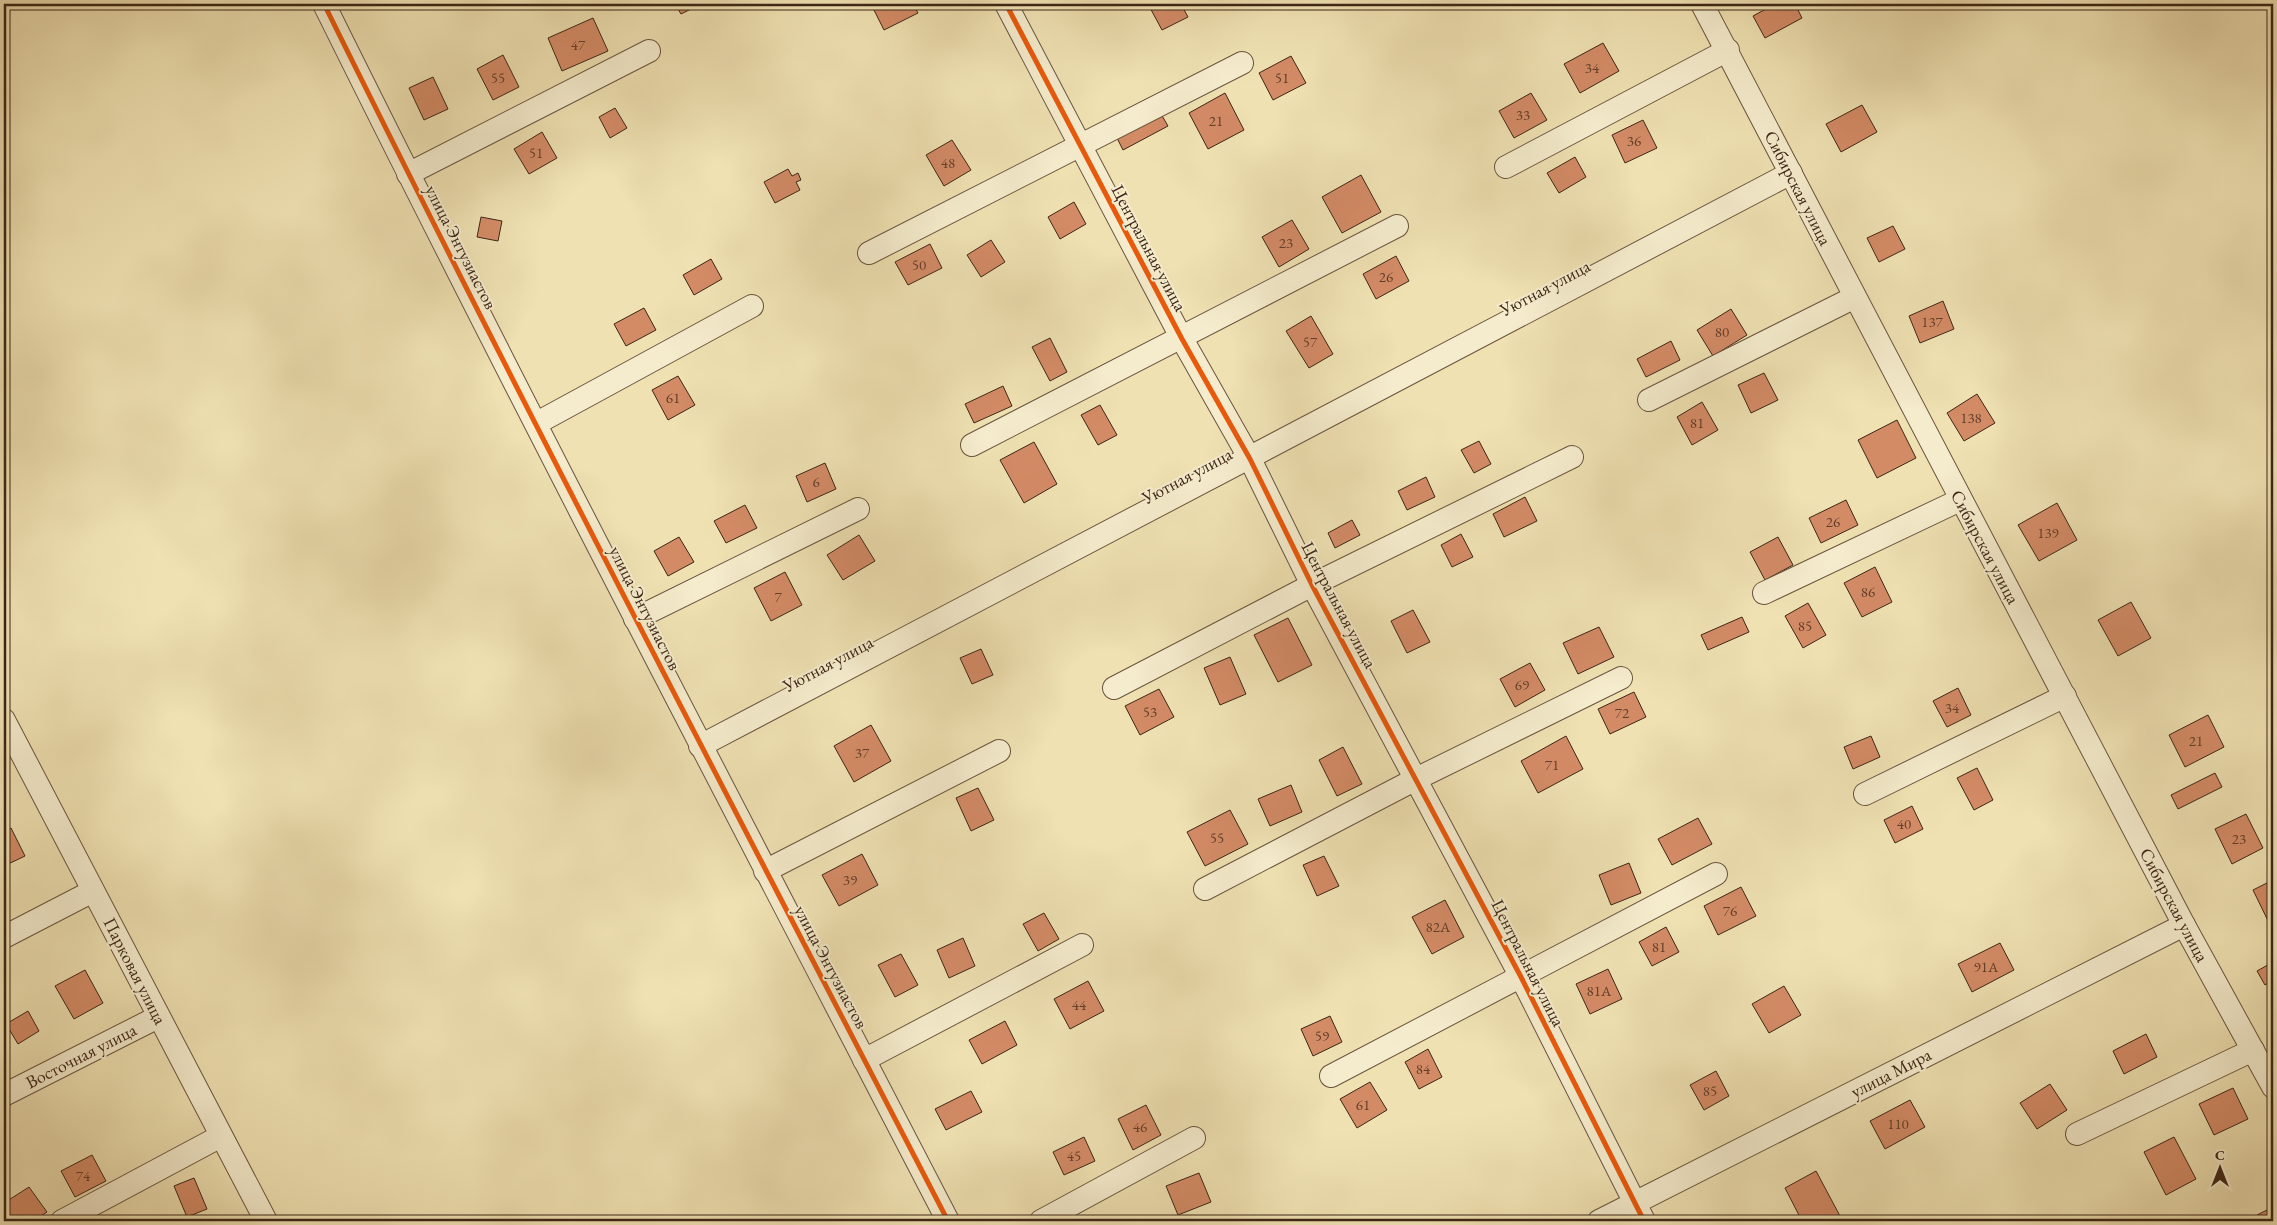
<svg xmlns="http://www.w3.org/2000/svg" width="2277" height="1225" font-family="'EB Garamond',serif">
<rect width="100%" height="100%" fill="#efe1b2"/>
<filter id="stains"><feTurbulence type="fractalNoise" baseFrequency=".004" numOctaves="4"/><feColorMatrix values="0 0 0 0 .2 0 0 0 0 .09 0 0 0 0 .02 0 0 0 .5 -.17"/></filter>
<radialGradient id="worn" r=".72"><stop offset=".6" stop-color="#630" stop-opacity="0"/><stop offset="1" stop-color="#630" stop-opacity=".3"/></radialGradient>
<g fill="#d38b66" stroke="#3d2616">
<path d="M 675,4 L 701,4 L 681,14 Z"/>
<path d="M 871,4 L 913,4 L 918,13 L 884,30 Z"/>
<path d="M 1148,4 L 1181,4 L 1188,17 L 1162,30 Z"/>
<path d="M 1775,4 L 1795,4 L 1802,18 L 1765,38 L 1753,16 Z"/>
<path d="M 593,18 L 608,51 L 562,71 L 548,38 Z"/>
<path d="M 1603,43 L 1619,71 L 1580,93 L 1564,64 Z"/>
<path d="M 503,55 L 519,87 L 493,100 L 477,69 Z"/>
<path d="M 1291,56 L 1306,83 L 1273,100 L 1259,73 Z"/>
<path d="M 433,77 L 448,109 L 424,120 L 409,88 Z"/>
<path d="M 1225,93 L 1244,130 L 1208,149 L 1189,113 Z"/>
<path d="M 1531,93 L 1547,120 L 1514,138 L 1499,111 Z"/>
<path d="M 1862,105 L 1877,132 L 1841,152 L 1826,124 Z"/>
<path d="M 615,108 L 627,128 L 610,138 L 599,117 Z"/>
<path d="M 1161,114 L 1168,126 L 1123,150 L 1117,138 Z"/>
<path d="M 1643,120 L 1657,148 L 1625,163 L 1612,135 Z"/>
<path d="M 542,132 L 557,158 L 529,174 L 514,149 Z"/>
<path d="M 952,140 L 971,170 L 944,186 L 926,155 Z"/>
<path d="M 1575,157 L 1586,177 L 1559,193 L 1547,173 Z"/>
<path d="M 788,169 L 792,176 L 798,173 L 801,180 L 796,182 L 800,190 L 775,203 L 764,182 Z"/>
<path d="M 1361,175 L 1381,212 L 1342,233 L 1322,197 Z"/>
<path d="M 1074,202 L 1086,224 L 1060,239 L 1048,217 Z"/>
<path d="M 481,217 L 502,221 L 498,241 L 477,237 Z"/>
<path d="M 1292,220 L 1309,249 L 1279,267 L 1262,237 Z"/>
<path d="M 1893,226 L 1905,249 L 1879,262 L 1867,238 Z"/>
<path d="M 991,240 L 1005,262 L 981,277 L 967,255 Z"/>
<path d="M 930,244 L 942,268 L 908,285 L 895,262 Z"/>
<path d="M 1396,256 L 1409,281 L 1376,299 L 1363,274 Z"/>
<path d="M 711,259 L 722,279 L 694,295 L 683,275 Z"/>
<path d="M 1943,301 L 1954,329 L 1920,343 L 1909,316 Z"/>
<path d="M 644,308 L 656,330 L 626,346 L 614,324 Z"/>
<path d="M 1731,309 L 1747,335 L 1713,356 L 1697,330 Z"/>
<path d="M 1311,316 L 1333,354 L 1309,368 L 1286,331 Z"/>
<path d="M 1050,338 L 1067,372 L 1050,381 L 1032,347 Z"/>
<path d="M 1671,341 L 1680,360 L 1646,377 L 1637,359 Z"/>
<path d="M 1764,373 L 1778,400 L 1751,413 L 1738,385 Z"/>
<path d="M 678,376 L 695,405 L 668,420 L 652,390 Z"/>
<path d="M 1003,386 L 1012,406 L 974,423 L 965,404 Z"/>
<path d="M 1977,394 L 1995,423 L 1964,441 L 1947,413 Z"/>
<path d="M 1702,402 L 1718,430 L 1692,445 L 1677,417 Z"/>
<path d="M 1100,405 L 1117,435 L 1098,445 L 1081,415 Z"/>
<path d="M 1897,420 L 1916,458 L 1877,478 L 1858,440 Z"/>
<path d="M 1479,441 L 1491,464 L 1474,473 L 1461,450 Z"/>
<path d="M 1034,442 L 1057,484 L 1024,503 L 1000,460 Z"/>
<path d="M 825,463 L 836,489 L 807,502 L 796,476 Z"/>
<path d="M 1426,477 L 1435,497 L 1407,510 L 1398,491 Z"/>
<path d="M 1525,497 L 1537,521 L 1504,537 L 1493,514 Z"/>
<path d="M 1846,500 L 1858,525 L 1821,543 L 1809,518 Z"/>
<path d="M 2057,503 L 2077,540 L 2039,561 L 2018,525 Z"/>
<path d="M 745,505 L 757,528 L 726,543 L 714,521 Z"/>
<path d="M 1352,520 L 1360,535 L 1335,548 L 1328,533 Z"/>
<path d="M 1461,534 L 1473,557 L 1452,567 L 1441,545 Z"/>
<path d="M 859,535 L 875,561 L 843,580 L 827,555 Z"/>
<path d="M 679,537 L 694,562 L 668,576 L 654,551 Z"/>
<path d="M 1778,537 L 1793,565 L 1765,580 L 1750,552 Z"/>
<path d="M 1875,567 L 1892,602 L 1862,617 L 1844,583 Z"/>
<path d="M 785,572 L 802,605 L 771,621 L 754,588 Z"/>
<path d="M 2131,602 L 2151,638 L 2118,656 L 2098,620 Z"/>
<path d="M 1808,603 L 1826,635 L 1803,648 L 1785,616 Z"/>
<path d="M 1413,610 L 1430,642 L 1407,653 L 1391,621 Z"/>
<path d="M 1742,617 L 1749,632 L 1708,650 L 1701,635 Z"/>
<path d="M 1288,618 L 1312,665 L 1278,682 L 1254,635 Z"/>
<path d="M 1599,627 L 1614,657 L 1578,674 L 1563,643 Z"/>
<path d="M 981,649 L 993,675 L 972,684 L 960,658 Z"/>
<path d="M 1230,657 L 1246,694 L 1220,705 L 1204,668 Z"/>
<path d="M 1530,663 L 1545,690 L 1515,707 L 1500,679 Z"/>
<path d="M 1958,688 L 1971,715 L 1947,727 L 1933,701 Z"/>
<path d="M 1159,689 L 1174,717 L 1140,735 L 1125,706 Z"/>
<path d="M 1634,692 L 1646,717 L 1610,734 L 1598,709 Z"/>
<path d="M 2208,715 L 2224,747 L 2185,767 L 2169,735 Z"/>
<path d="M 871,725 L 891,761 L 854,782 L 834,746 Z"/>
<path d="M 1566,736 L 1583,769 L 1538,793 L 1521,761 Z"/>
<path d="M 1871,736 L 1880,757 L 1853,769 L 1844,747 Z"/>
<path d="M 1343,747 L 1362,784 L 1337,796 L 1319,760 Z"/>
<path d="M 1977,768 L 1993,800 L 1974,810 L 1957,778 Z"/>
<path d="M 2215,773 L 2222,787 L 2178,809 L 2171,795 Z"/>
<path d="M 1291,785 L 1302,812 L 1270,826 L 1258,799 Z"/>
<path d="M 978,788 L 994,820 L 971,831 L 956,798 Z"/>
<path d="M 1912,806 L 1923,829 L 1895,843 L 1884,820 Z"/>
<path d="M 1230,810 L 1248,844 L 1205,866 L 1187,832 Z"/>
<path d="M 2246,814 L 2263,848 L 2232,864 L 2215,829 Z"/>
<path d="M 1698,818 L 1712,844 L 1672,865 L 1658,839 Z"/>
<path d="M 11,828 L 25,856 L 4,866 L 4,832 Z"/>
<path d="M 862,854 L 878,885 L 839,906 L 822,875 Z"/>
<path d="M 1324,856 L 1339,886 L 1317,896 L 1303,865 Z"/>
<path d="M 1629,863 L 1641,893 L 1611,905 L 1599,875 Z"/>
<path d="M 2273,880 L 2273,931 L 2253,890 Z"/>
<path d="M 1741,887 L 1756,916 L 1718,935 L 1704,906 Z"/>
<path d="M 1445,900 L 1464,937 L 1432,954 L 1412,917 Z"/>
<path d="M 1044,913 L 1059,939 L 1038,951 L 1023,924 Z"/>
<path d="M 1666,927 L 1679,952 L 1652,966 L 1639,942 Z"/>
<path d="M 963,938 L 975,966 L 949,978 L 937,950 Z"/>
<path d="M 2000,943 L 2014,970 L 1972,992 L 1958,964 Z"/>
<path d="M 901,954 L 918,985 L 895,997 L 878,965 Z"/>
<path d="M 2273,962 L 2273,980 L 2265,985 L 2257,971 Z"/>
<path d="M 1608,969 L 1622,999 L 1590,1014 L 1576,984 Z"/>
<path d="M 85,970 L 103,1003 L 74,1019 L 55,986 Z"/>
<path d="M 1088,981 L 1104,1011 L 1070,1029 L 1054,999 Z"/>
<path d="M 1784,986 L 1801,1015 L 1769,1033 L 1752,1004 Z"/>
<path d="M 28,1011 L 39,1031 L 18,1044 L 6,1024 Z"/>
<path d="M 1330,1016 L 1342,1042 L 1313,1056 L 1301,1029 Z"/>
<path d="M 1005,1021 L 1017,1045 L 982,1064 L 969,1040 Z"/>
<path d="M 2146,1034 L 2157,1057 L 2124,1074 L 2113,1051 Z"/>
<path d="M 1428,1049 L 1442,1077 L 1419,1089 L 1405,1062 Z"/>
<path d="M 1716,1071 L 1729,1096 L 1704,1110 L 1690,1085 Z"/>
<path d="M 1370,1082 L 1387,1110 L 1357,1128 L 1340,1099 Z"/>
<path d="M 2050,1084 L 2067,1110 L 2037,1129 L 2020,1103 Z"/>
<path d="M 2233,1088 L 2248,1119 L 2214,1135 L 2199,1104 Z"/>
<path d="M 971,1091 L 982,1112 L 946,1130 L 935,1109 Z"/>
<path d="M 1910,1100 L 1925,1127 L 1885,1149 L 1870,1121 Z"/>
<path d="M 1146,1105 L 1161,1135 L 1133,1150 L 1118,1119 Z"/>
<path d="M 1084,1137 L 1095,1161 L 1064,1175 L 1053,1152 Z"/>
<path d="M 2174,1137 L 2196,1179 L 2166,1195 L 2144,1152 Z"/>
<path d="M 92,1155 L 106,1181 L 75,1197 L 61,1171 Z"/>
<path d="M 1816,1171 L 1840,1216 L 1830,1221 L 1802,1221 L 1785,1188 Z"/>
<path d="M 1199,1173 L 1211,1202 L 1178,1215 L 1166,1186 Z"/>
<path d="M 194,1178 L 207,1209 L 187,1217 L 174,1186 Z"/>
<path d="M 29,1187 L 47,1212 L 33,1221 L 13,1221 L 4,1203 Z"/>
<path d="M 2273,1207 L 2273,1221 L 2260,1221 L 2257,1215 Z"/>
</g>
<g fill="none" stroke-linecap="round" stroke-linejoin="round">
<defs>
<g id="minor">
<path d="M 324,4 C 526,412 738,816 948,1221"/>
<path d="M 1006,4 L 1182,339 L 1250,459 L 1312,585 L 1521,977 L 1644,1221"/>
<path d="M 1702,4 L 2184,925 L 2273,1087"/>
<path d="M 1506,167 L 1728,50"/>
<path d="M 408,174 L 649,51"/>
<path d="M 869,253 L 1242,63"/>
<path d="M 1649,400 L 1855,297"/>
<path d="M 537,423 L 752,306"/>
<path d="M 972,445 L 1397,226"/>
<path d="M 1764,593 L 1960,500"/>
<path d="M 635,619 L 858,509"/>
<path d="M 1114,688 L 1312,585 L 1572,457"/>
<path d="M 4,720 L 266,1221"/>
<path d="M 700,746 L 1791,173"/>
<path d="M 1865,794 L 2065,696"/>
<path d="M 765,871 L 999,751"/>
<path d="M 1205,889 L 1416,779 L 1621,678"/>
<path d="M 4,937 L 93,891"/>
<path d="M 864,1060 L 1082,945"/>
<path d="M 1331,1076 L 1716,874"/>
<path d="M 4,1095 L 158,1017"/>
<path d="M 2077,1134 L 2253,1050"/>
<path d="M 62,1221 L 221,1136"/>
<path d="M 1041,1221 L 1194,1138"/>
<path d="M 1599,1221 L 2184,925"/>
</g>
</defs>
<use href="#minor" stroke="#6a553d" stroke-width="24"/>
<use href="#minor" stroke="#f5eccd" stroke-width="22"/>
<defs>
<g id="cycleway">
<path d="M 324,4 C 526,412 738,816 948,1221"/>
<path d="M 1006,4 L 1182,339 L 1250,459 L 1312,585 L 1521,977 L 1644,1221"/>
</g>
</defs>
<use href="#cycleway" stroke="#f5eccd" stroke-width="8"/>
<use href="#cycleway" stroke="#e8590c" stroke-width="5"/>
</g>
<g text-anchor="middle" stroke-width="4" stroke-linejoin="round" paint-order="stroke">
<g font-size="15" fill="#623f2a">
<text x="578" y="50">47</text>
<text x="1592" y="73">34</text>
<text x="498" y="83">55</text>
<text x="1282" y="83">51</text>
<text x="1523" y="120">33</text>
<text x="1216" y="126">21</text>
<text x="1634" y="146">36</text>
<text x="536" y="158">51</text>
<text x="948" y="168">48</text>
<text x="1286" y="248">23</text>
<text x="919" y="270">50</text>
<text x="1386" y="282">26</text>
<text x="1932" y="327">137</text>
<text x="1722" y="337">80</text>
<text x="1310" y="347">57</text>
<text x="673" y="403">61</text>
<text x="1971" y="423">138</text>
<text x="1697" y="428">81</text>
<text x="816" y="487">6</text>
<text x="1833" y="527">26</text>
<text x="2048" y="538">139</text>
<text x="1868" y="597">86</text>
<text x="778" y="602">7</text>
<text x="1805" y="631">85</text>
<text x="1522" y="690">69</text>
<text x="1952" y="713">34</text>
<text x="1150" y="717">53</text>
<text x="1622" y="718">72</text>
<text x="2196" y="746">21</text>
<text x="862" y="758">37</text>
<text x="1552" y="770">71</text>
<text x="1904" y="829">40</text>
<text x="1217" y="843">55</text>
<text x="2239" y="844">23</text>
<text x="850" y="885">39</text>
<text x="1730" y="916">76</text>
<text x="1438" y="932">82А</text>
<text x="1659" y="952">81</text>
<text x="1986" y="972">91А</text>
<text x="1599" y="996">81А</text>
<text x="1079" y="1010">44</text>
<text x="1322" y="1041">59</text>
<text x="1423" y="1074">84</text>
<text x="1710" y="1096">85</text>
<text x="1363" y="1110">61</text>
<text x="1898" y="1129">110</text>
<text x="1140" y="1132">46</text>
<text x="1074" y="1161">45</text>
<text x="83" y="1181">74</text>
</g>
<g font-size="18" fill="#3d2616" stroke="#f5eccd">
<text transform="translate(1798 188) rotate(63)" y="6">Сибирская улица</text>
<text transform="translate(461 247) rotate(63)" y="6">улица Энтузиастов</text>
<text transform="translate(1149 248) rotate(62)" y="6">Центральная улица</text>
<text transform="translate(1545 288) rotate(-28)" y="6">Уютная улица</text>
<text transform="translate(1187 476) rotate(-28)" y="6">Уютная улица</text>
<text transform="translate(1985 547) rotate(62)" y="6">Сибирская улица</text>
<text transform="translate(1339 605) rotate(62)" y="6">Центральная улица</text>
<text transform="translate(645 608) rotate(63)" y="6">улица Энтузиастов</text>
<text transform="translate(828 664) rotate(-28)" y="6">Уютная улица</text>
<text transform="translate(2174 905) rotate(62)" y="6">Сибирская улица</text>
<text transform="translate(1528 963) rotate(63)" y="6">Центральная улица</text>
<text transform="translate(831 967) rotate(62)" y="6">улица Энтузиастов</text>
<text transform="translate(135 971) rotate(63)" y="6">Парковая улица</text>
<text transform="translate(81 1056) rotate(-27)" y="6">Восточная улица</text>
<text transform="translate(1891 1073) rotate(-27)" y="6">улица Мира</text>
</g>
</g>
<rect width="2277" height="1225" fill="none" stroke="#efe1b2" stroke-width="20"/>
<rect x="5" y="5" width="2267" height="1215" fill="none" stroke="#3d2616" stroke-width="2.5"/>
<rect x="10" y="10" width="2257" height="1205" fill="none" stroke="#3d2616"/>
<g transform="translate(2220 1168)" stroke="#f5eccd" stroke-width="4" paint-order="stroke">
<path d="M0-4L9 19L0 12L-9 19Z" fill="#3d2616"/>
<text y="-8" font-size="14" font-weight="bold" text-anchor="middle" fill="#3d2616">С</text>
</g>
<rect width="100%" height="100%" filter="url(#stains)"/>
<rect width="100%" height="100%" fill="url(#worn)"/>
</svg>
